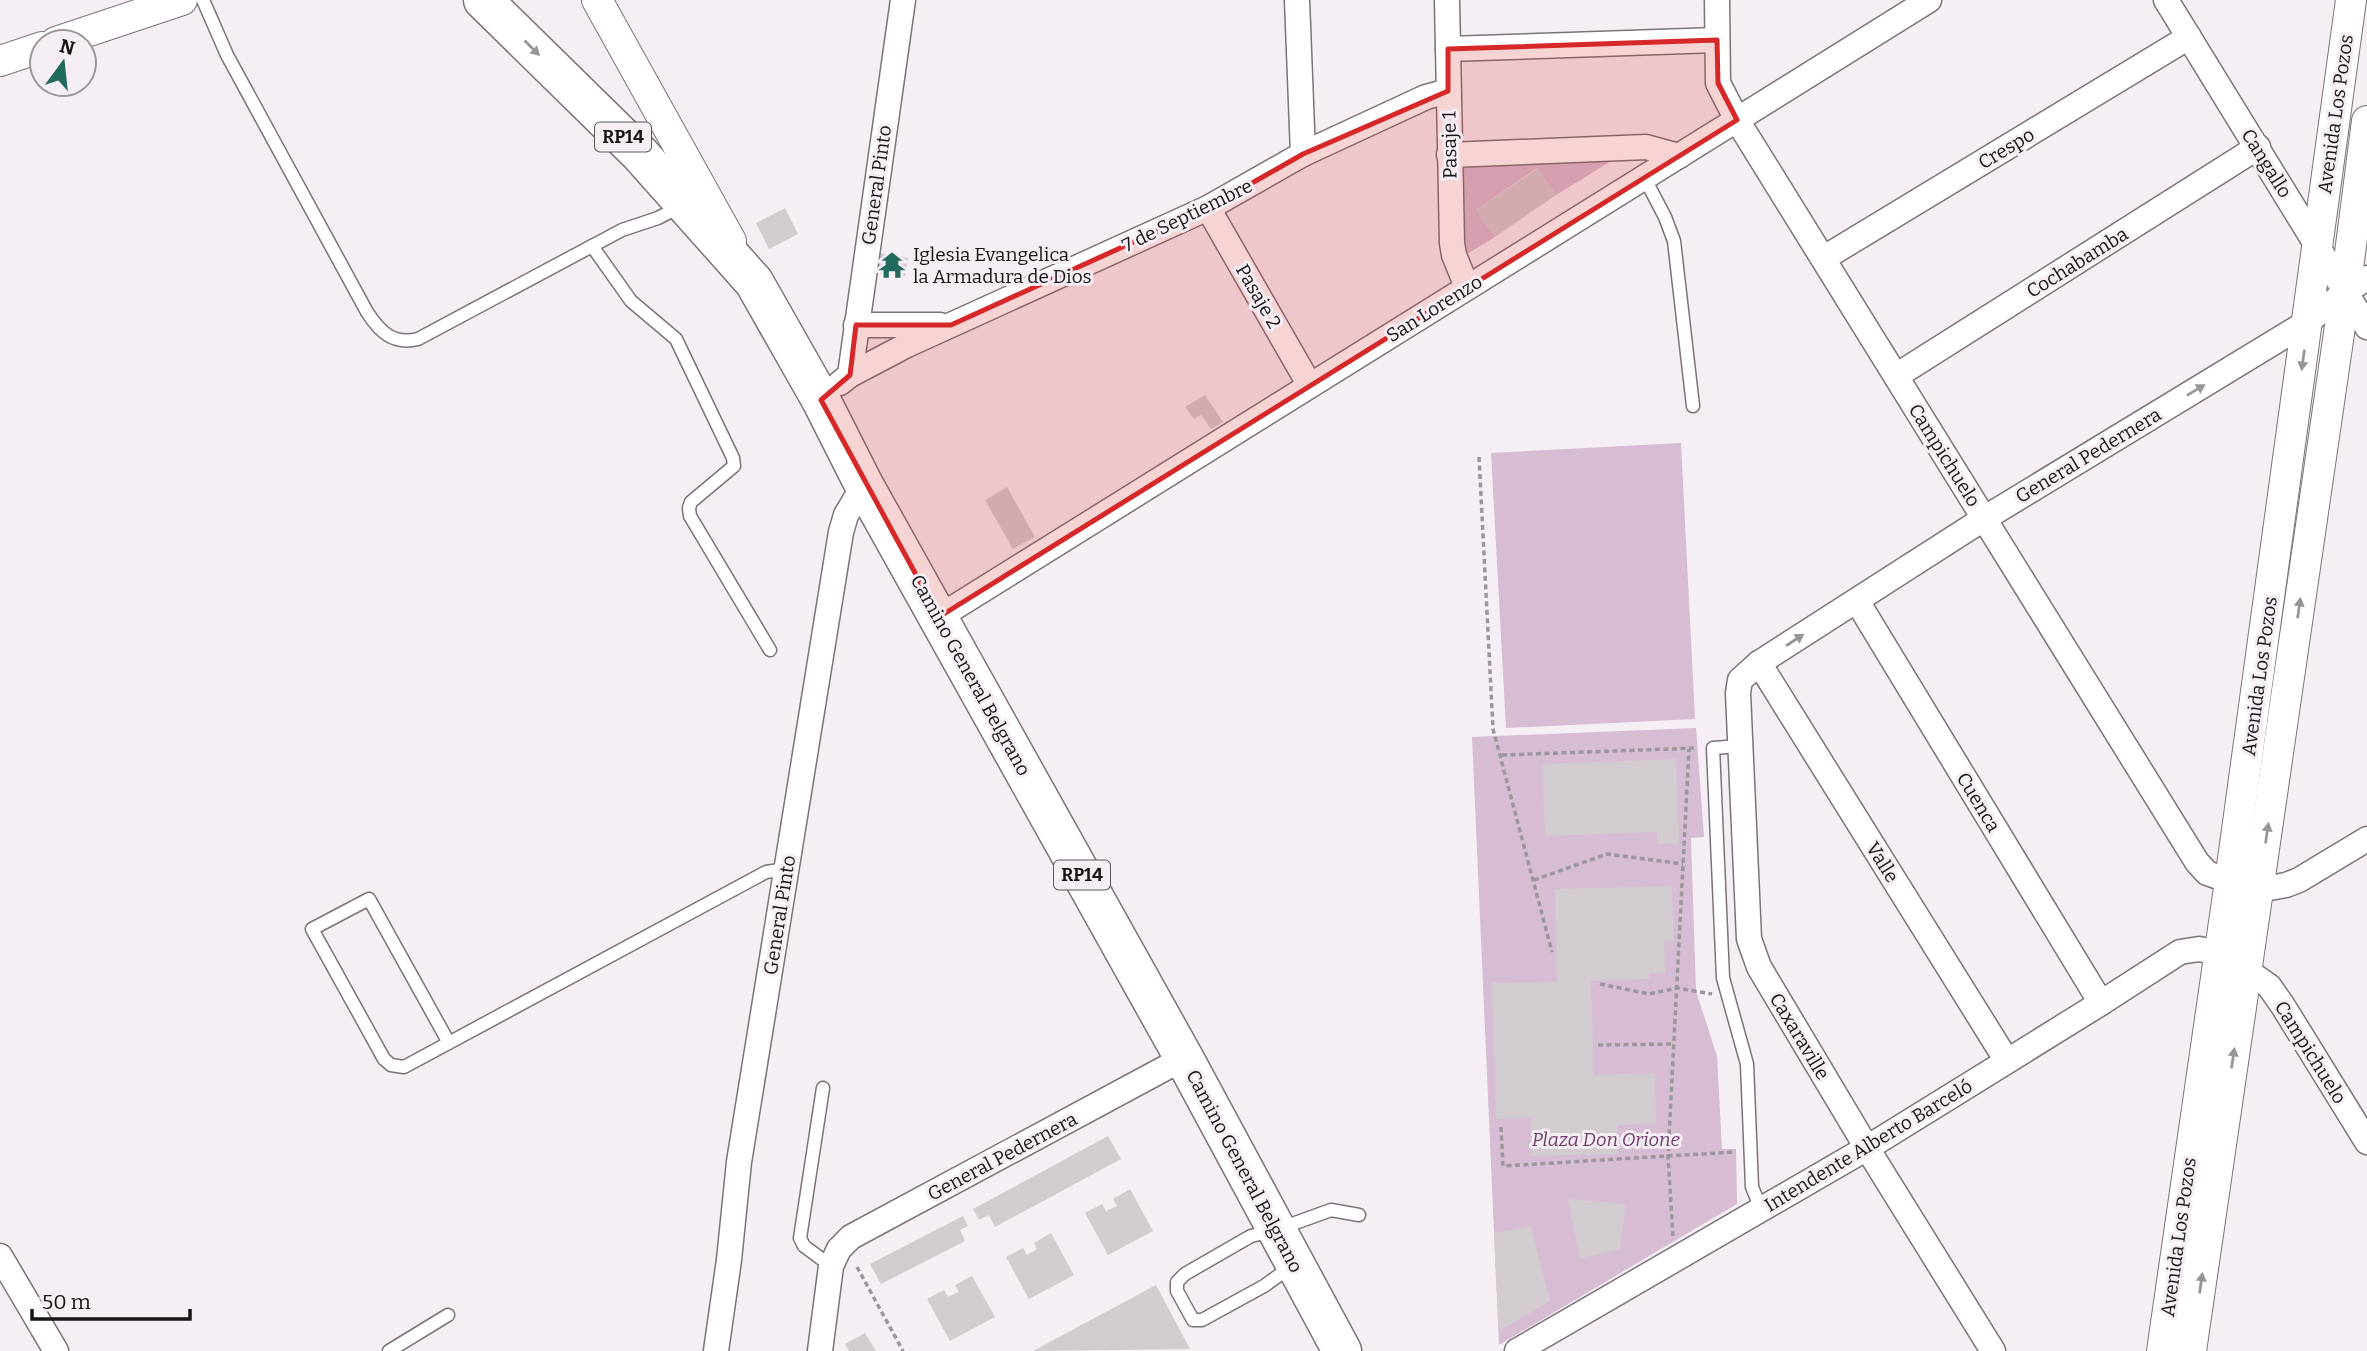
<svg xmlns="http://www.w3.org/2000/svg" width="2367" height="1351" font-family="Bitter,serif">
<rect width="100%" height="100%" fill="#f5eef4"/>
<g fill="#d6bdd3">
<path d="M 1621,155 L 1556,195 L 1537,168 L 1476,210 L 1495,237 L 1467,254 L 1459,241 L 1457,161 Z"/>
<path d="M 1681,443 L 1695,719 L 1506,728 L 1491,453 Z"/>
<path d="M 1696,728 L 1704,837 L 1691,838 L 1696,991 L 1717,1056 L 1722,1149 L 1736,1149 L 1737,1204 L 1499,1345 L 1472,737 Z"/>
</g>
<g fill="#d2ccd1">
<path d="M 1538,168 L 1556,195 L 1495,237 L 1476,210 Z"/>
<path d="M 785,208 L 798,234 L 769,249 L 756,223 Z"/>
<path d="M 879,253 L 908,258 L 905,276 L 876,271 Z"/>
<path d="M 1205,395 L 1223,422 L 1211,429 L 1201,415 L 1194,419 L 1185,407 Z"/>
<path d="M 1007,487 L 1035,537 L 1013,549 L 985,500 Z"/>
<path d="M 1676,759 L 1679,843 L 1657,844 L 1657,832 L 1545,836 L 1542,764 Z"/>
<path d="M 1672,886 L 1674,941 L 1664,942 L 1665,973 L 1650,973 L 1650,979 L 1591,981 L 1594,1075 L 1655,1073 L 1656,1124 L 1617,1125 L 1618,1154 L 1532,1156 L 1531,1118 L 1496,1119 L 1492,983 L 1557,982 L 1555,889 Z"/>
<path d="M 1108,1136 L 1121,1159 L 995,1227 L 989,1215 L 979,1220 L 973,1209 Z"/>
<path d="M 1130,1189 L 1153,1231 L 1108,1255 L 1085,1213 L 1102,1204 L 1106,1211 L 1117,1206 L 1113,1199 Z"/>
<path d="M 1568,1199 L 1626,1204 L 1620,1249 L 1580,1259 Z"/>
<path d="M 963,1216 L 968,1226 L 960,1230 L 965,1241 L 881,1284 L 870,1264 Z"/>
<path d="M 1531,1226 L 1550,1301 L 1499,1331 L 1494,1233 Z"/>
<path d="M 1051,1233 L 1074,1275 L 1029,1299 L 1006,1257 L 1023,1248 L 1027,1255 L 1037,1249 L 1034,1243 Z"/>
<path d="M 972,1276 L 995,1317 L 950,1341 L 927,1299 L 944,1290 L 948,1297 L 959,1292 L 955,1285 Z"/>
<path d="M 1156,1285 L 1190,1349 L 1033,1351 Z"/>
<path d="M 865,1333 L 876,1351 L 849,1351 L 845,1344 Z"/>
</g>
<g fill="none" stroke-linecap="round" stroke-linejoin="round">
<defs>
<g id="service">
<path d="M 203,0 L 227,55 L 367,312 C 380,332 393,345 418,339 L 622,230 L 658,218 L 681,206"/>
<path d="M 1644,177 L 1665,217 L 1674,241 L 1693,406"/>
<path d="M 592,246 L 631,301 L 676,339 L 733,458 L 734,466 L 691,502 L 689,508 L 690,516 L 770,650"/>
<path d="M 1740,746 L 1713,748 L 1723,978 L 1747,1064 L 1752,1187 L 1761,1209"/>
<path d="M 449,1043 L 369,899 L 312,929 L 384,1059 L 391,1065 L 404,1067 L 766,872 L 787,869"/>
<path d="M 823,1088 L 800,1238 L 804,1246 L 831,1266"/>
<path d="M 1292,1266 L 1264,1286 L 1202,1320 L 1193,1320 L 1177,1291 L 1177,1282 L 1185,1274 L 1251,1236 L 1276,1230 L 1331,1210 L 1359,1215"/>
<path d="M 389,1351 L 448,1315"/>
</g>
<g id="minor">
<path d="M 1297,0 L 1303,154"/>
<path d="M 1447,0 L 1452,243 L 1454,255 L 1467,287"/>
<path d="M 1717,0 L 1718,83 L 1737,120 L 2197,862 L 2207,873 L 2230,881"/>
<path d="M 2166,0 L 2367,327"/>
<path d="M 1448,49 L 1717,40"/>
<path d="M 1449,155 L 1646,147 L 1679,156"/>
<path d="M 1208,208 L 1309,384"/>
<path d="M 1824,258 L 2189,37"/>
<path d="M 856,325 L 940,325"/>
<path d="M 850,375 L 907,345 L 1208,208 L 1303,154 L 1426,97 L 1448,91"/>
<path d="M 1896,376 L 2258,147"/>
<path d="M 840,383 L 850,375 L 903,0"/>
<path d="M 1857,601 L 2101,1003"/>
<path d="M 939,617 L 1929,0"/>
<path d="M 1759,663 L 2007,1061"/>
<path d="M 2259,890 L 2286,885 L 2299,880 L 2367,839"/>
<path d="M 2246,970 L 2269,986 L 2283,1006 L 2367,1142"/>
<path d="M 0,1256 L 56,1351"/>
<path d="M 716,1351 L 729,1260 L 739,1162 L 841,532 L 846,515 L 864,485"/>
<path d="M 820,1351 L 831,1266 L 839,1249 L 851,1237 L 1184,1058"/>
<path d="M 1517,1351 L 1867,1148 L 2101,1003 L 2180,952 L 2199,949 L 2219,953"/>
<path d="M 1993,1351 L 1867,1148 L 1759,967 L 1749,939 L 1738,693 L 1740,680 L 1759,663 L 1985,518 L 2309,321 L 2345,292 L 2367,278"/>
</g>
<g id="tertiary">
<path d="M 597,0 L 731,241"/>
<path d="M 56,42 L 182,0"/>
<path d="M 0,61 L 42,47"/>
<path d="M 2162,1351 L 2230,881 L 2351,0"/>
<path d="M 2191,1351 L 2345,292 L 2367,121"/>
</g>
<path id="primary" d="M 483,0 L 640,154 L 754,282 L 821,400 L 864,485 L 1184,1058 L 1342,1351"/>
</defs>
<use href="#service" stroke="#7a7479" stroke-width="15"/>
<use href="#minor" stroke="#7a7479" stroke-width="27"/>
<use href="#tertiary" stroke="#7a7479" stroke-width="32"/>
<use href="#primary" stroke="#7a7479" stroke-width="41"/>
<g stroke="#9b969b" stroke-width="3.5" stroke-dasharray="5 3.5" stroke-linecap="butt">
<path d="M 1479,457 L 1493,729 L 1552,952"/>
<path d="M 1502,755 L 1697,748"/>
<path d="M 1534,880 L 1607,854 L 1683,864"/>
<path d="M 1600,984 L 1649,994 L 1677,988 L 1712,994"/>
<path d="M 1598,1045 L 1674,1044"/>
<path d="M 1501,1127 L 1503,1166 L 1734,1152"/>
<path d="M 1673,1236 L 1668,1156 L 1689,749"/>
<path d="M 857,1267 L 903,1351"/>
</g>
<use href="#service" stroke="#fff" stroke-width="12"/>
<use href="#minor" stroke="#fff" stroke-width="24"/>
<use href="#tertiary" stroke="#fff" stroke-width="30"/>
<use href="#primary" stroke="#fff" stroke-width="38"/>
</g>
<defs><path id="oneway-solid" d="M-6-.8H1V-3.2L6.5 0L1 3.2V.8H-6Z" transform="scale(1.75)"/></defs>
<g fill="#979697">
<use href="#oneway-solid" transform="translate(532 48) rotate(45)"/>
<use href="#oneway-solid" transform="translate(2303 360) rotate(98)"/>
<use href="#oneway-solid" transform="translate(2196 390) rotate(-31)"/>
<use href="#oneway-solid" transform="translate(2299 608) rotate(-82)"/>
<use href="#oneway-solid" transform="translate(1795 640) rotate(-33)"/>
<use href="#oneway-solid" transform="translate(2267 833) rotate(-82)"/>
<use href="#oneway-solid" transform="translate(2233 1058) rotate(-82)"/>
<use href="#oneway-solid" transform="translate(2201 1283) rotate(-82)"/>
</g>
<path fill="#d62828" fill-opacity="0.2" stroke="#d62828" stroke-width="5" stroke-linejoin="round" d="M 1717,40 L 1718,83 L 1737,120 L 939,617 L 821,400 L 850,375 L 856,325 L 951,325 L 1208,208 L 1303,154 L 1448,91 L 1448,49 Z"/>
<defs>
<symbol id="temple-bare" viewBox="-9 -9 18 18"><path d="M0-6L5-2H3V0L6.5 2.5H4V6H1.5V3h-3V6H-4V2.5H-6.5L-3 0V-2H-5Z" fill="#22695e" stroke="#f5eef4" stroke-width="2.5" paint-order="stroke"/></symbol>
</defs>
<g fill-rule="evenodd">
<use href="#temple-bare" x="873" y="246" width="38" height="38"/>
</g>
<g text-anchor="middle" stroke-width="6" stroke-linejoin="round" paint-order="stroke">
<g fill="#f5eef4" stroke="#5a5659" stroke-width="2">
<rect x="595" y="122.5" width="56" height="29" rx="5"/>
<rect x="1054" y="860.5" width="56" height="29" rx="5"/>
</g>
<g font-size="18" font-weight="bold" fill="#171517">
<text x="623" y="143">RP14</text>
<text x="1082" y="881">RP14</text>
</g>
<g font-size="19" fill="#171517" stroke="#f5eef4">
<text transform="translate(2335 114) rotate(-82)" y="7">Avenida Los Pozos</text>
<text transform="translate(1449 145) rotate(-91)" y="7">Pasaje 1</text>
<text transform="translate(2006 148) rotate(-31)" y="7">Crespo</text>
<text transform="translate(2267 163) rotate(58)" y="7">Cangallo</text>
<text transform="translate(876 185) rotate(-82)" y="7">General Pinto</text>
<text transform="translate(1187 215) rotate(-26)" y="7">7 de Septiembre</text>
<text transform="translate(2077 262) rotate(-32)" y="7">Cochabamba</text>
<text transform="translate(1259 296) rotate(60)" y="7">Pasaje 2</text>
<text transform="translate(1434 308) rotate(-32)" y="7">San Lorenzo</text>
<text transform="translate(1945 455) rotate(58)" y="7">Campichuelo</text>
<text transform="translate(2088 455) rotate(-31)" y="7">General Pedernera</text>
<text transform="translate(971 675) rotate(61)" y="7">Camino General Belgrano</text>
<text transform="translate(2259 676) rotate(-82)" y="7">Avenida Los Pozos</text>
<text transform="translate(1979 802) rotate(59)" y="7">Cuenca</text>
<text transform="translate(1883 862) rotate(58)" y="7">Valle</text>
<text transform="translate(779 915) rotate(-81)" y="7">General Pinto</text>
<text transform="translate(1800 1036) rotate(59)" y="7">Caxaraville</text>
<text transform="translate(2311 1052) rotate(58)" y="7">Campichuelo</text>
<text transform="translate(1868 1145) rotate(-31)" y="7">Intendente Alberto Barceló</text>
<text transform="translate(1002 1156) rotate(-28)" y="7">General Pedernera</text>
<text transform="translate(1245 1171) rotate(62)" y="7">Camino General Belgrano</text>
<text transform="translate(2178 1237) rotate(-82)" y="7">Avenida Los Pozos</text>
</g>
<g font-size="19" fill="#171517" stroke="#f5eef4" text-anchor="start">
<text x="913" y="261">Iglesia Evangelica<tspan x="913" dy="22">la Armadura de Dios</tspan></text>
</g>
<g font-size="19" font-style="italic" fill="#713d6b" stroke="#f5eef4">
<text x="1606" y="1146">Plaza Don Orione</text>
</g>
</g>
<g transform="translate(63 63) rotate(15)"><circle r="33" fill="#f5eef4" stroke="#9c979c" stroke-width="2"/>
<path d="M0-5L12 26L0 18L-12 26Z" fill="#22695e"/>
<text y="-10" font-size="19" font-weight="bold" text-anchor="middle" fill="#171517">N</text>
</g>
<path d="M32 1309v10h158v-10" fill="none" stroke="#171517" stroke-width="3.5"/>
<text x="42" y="1309" font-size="21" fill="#171517" stroke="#f5eef4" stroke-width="5" paint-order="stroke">50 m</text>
</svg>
